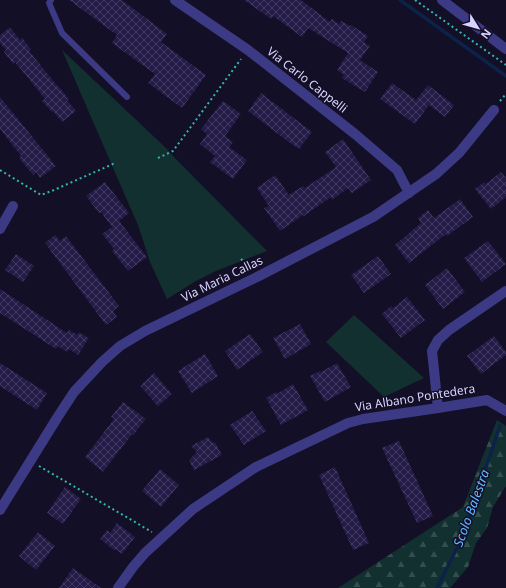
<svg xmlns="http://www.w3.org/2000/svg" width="506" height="588" font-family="'Noto Sans',sans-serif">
<defs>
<pattern id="forest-firs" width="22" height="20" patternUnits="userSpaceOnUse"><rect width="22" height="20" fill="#12302f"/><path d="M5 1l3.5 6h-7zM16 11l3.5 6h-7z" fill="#344d4e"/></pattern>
<pattern id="building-cross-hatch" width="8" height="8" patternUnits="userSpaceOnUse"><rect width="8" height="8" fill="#241b47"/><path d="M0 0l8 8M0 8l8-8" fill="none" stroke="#433b63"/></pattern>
</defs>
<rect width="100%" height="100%" fill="#130f26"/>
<g fill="#12302f">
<path d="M 62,50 L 166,148 L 174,157 L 267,251 L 216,271 L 196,281 L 167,299 L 150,262 L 138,225 L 130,207 Z"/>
<path d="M 354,315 L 424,378 L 384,397 L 326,342 Z"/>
</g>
<path fill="url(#forest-firs)" d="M 497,420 L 506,426 L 506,486 L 493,507 L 487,528 L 476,543 L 468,567 L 450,588 L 338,588 L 463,507 Z"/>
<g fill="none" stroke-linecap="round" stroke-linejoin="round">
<g stroke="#0c2248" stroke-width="3.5">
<path d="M 400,0 L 506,76"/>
<path d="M 437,588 L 462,538 L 500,426"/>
</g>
</g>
<g fill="url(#building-cross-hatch)">
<path d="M 69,0 L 122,0 L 167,34 L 161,42 L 206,75 L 182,108 L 148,83 L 155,74 L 112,43 L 117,35 Z"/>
<path d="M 244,0 L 301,0 L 330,22 L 332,19 L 339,24 L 341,21 L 350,26 L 351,25 L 368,36 L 364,42 L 370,46 L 360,60 L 378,72 L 365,92 L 342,78 L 344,75 L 337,70 L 348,53 L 308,28 L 302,37 L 273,16 L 271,19 Z"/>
<path d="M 10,27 L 20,40 L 22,38 L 31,49 L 29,51 L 59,88 L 59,87 L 69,99 L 67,100 L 76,111 L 62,122 L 53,111 L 52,112 L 42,101 L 45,99 L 15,62 L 13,64 L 4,52 L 6,50 L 0,43 L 0,35 Z"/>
<path d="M 392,83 L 416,100 L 428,85 L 454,105 L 445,117 L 429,105 L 415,124 L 380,99 Z"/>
<path d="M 261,93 L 312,132 L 299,149 L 290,143 L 248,111 Z"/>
<path d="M 0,97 L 56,166 L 40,178 L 36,172 L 33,175 L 19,158 L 21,156 L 0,129 Z"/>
<path d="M 223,101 L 241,114 L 225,136 L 233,142 L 229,147 L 247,160 L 233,179 L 210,162 L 215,156 L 200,144 L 207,134 L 201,129 Z"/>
<path d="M 343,139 L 371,180 L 352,193 L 348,188 L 332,200 L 331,197 L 304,216 L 303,215 L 280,231 L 264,208 L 269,206 L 257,188 L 275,175 L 289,195 L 303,186 L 305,188 L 336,167 L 325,152 Z"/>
<path d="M 501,172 L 506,178 L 506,197 L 491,209 L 475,189 L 484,182 L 486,184 Z"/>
<path d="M 105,182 L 129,213 L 119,221 L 147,257 L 128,271 L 112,251 L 114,249 L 102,234 L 112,227 L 101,212 L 99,213 L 86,196 Z"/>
<path d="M 460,199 L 473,217 L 447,236 L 446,234 L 409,263 L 395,245 L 421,223 L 418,218 L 428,210 L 434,218 Z"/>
<path d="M 55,235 L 60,241 L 66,236 L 119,306 L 113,311 L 117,317 L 106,325 L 45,243 Z"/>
<path d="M 488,241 L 506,264 L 482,282 L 464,258 Z"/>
<path d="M 16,254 L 34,266 L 23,282 L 5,270 Z"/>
<path d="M 378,256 L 391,274 L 364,293 L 351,275 Z"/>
<path d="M 447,268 L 465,292 L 443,309 L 425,285 Z"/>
<path d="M 0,289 L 67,333 L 69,330 L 78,335 L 79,332 L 89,338 L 78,355 L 69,349 L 67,352 L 58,346 L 56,349 L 0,313 Z"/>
<path d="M 407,297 L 425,320 L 401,338 L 382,314 L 391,306 L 393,308 Z"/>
<path d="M 300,324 L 311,344 L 285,359 L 273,338 Z"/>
<path d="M 250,334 L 263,352 L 237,370 L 225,351 Z"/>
<path d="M 494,336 L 506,352 L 506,355 L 481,374 L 467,356 Z"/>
<path d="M 205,354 L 218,376 L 192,393 L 178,371 Z"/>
<path d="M 0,363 L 47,393 L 37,410 L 0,386 Z"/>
<path d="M 337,363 L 351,387 L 325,402 L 310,376 L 320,371 L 321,372 Z"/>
<path d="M 154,373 L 172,394 L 158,406 L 140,386 Z"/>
<path d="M 293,384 L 308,410 L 281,425 L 266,398 L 276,392 L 277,394 Z"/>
<path d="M 123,402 L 146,419 L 133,435 L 132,434 L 103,472 L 85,457 L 114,419 L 111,417 Z"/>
<path d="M 252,411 L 266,431 L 244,445 L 230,425 Z"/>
<path d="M 208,437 L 213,443 L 215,442 L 222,455 L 194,470 L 189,460 L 197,452 L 191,446 Z"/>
<path d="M 399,441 L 433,516 L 417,523 L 382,448 Z"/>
<path d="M 335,467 L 369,543 L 353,550 L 319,475 Z"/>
<path d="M 160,469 L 179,485 L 161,507 L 142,491 Z"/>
<path d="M 65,487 L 81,499 L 63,524 L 47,513 Z"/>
<path d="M 117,523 L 135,537 L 122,554 L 115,549 L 114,550 L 100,539 L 107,530 L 110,533 Z"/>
<path d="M 38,532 L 55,546 L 36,570 L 19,556 Z"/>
<path d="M 73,568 L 101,588 L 59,588 Z"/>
</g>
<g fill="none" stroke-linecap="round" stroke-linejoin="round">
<g stroke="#2fb8b0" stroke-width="2" stroke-dasharray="2 3" stroke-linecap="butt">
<path d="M 415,0 L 506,65"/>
<path d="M 500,101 L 506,94"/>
<path d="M 158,158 L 173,151 L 241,59"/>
<path d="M 0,170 L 41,195 L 54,190 L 113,164 L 116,166"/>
<path d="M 241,259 L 252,269"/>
<path d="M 39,466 L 152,532"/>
</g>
<path stroke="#3d3a85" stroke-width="6" d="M 51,0 L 49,3 L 62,33 L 127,97"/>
<g stroke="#3d3a85" stroke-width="10">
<path d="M 175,0 L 248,50 L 355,134 L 397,170 L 409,193"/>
<path d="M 442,0 L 506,49"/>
<path d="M 0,229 L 13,206"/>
<path d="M 438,408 L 432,351 L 438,340 L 449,330 L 506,291"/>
<path d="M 0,510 L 57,418 L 74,392 L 102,362 L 120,346 L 145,331 L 259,276 L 373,217 L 436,174 L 459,153 L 494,110"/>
<path d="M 118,588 L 133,567 L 145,553 L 193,509 L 256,467 L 348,423 L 363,419 L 438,408 L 487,400 L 506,411"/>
</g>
</g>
<g text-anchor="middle" stroke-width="3" stroke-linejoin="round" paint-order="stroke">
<g font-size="12" fill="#d9d4ff" stroke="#130f26">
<text transform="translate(307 80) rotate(38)" y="4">Via Carlo Cappelli</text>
<text transform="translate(222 279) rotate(-26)" y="4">Via Maria Callas</text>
<text transform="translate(415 398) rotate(-9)" y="4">Via Albano Pontedera</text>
</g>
<g font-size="13" font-style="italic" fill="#62b6ff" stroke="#130f26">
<text transform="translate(471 508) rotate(-70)" y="5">Scolo Balestra</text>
</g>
</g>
<g transform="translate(478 28) rotate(127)" stroke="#130f26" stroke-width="3" paint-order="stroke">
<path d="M0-3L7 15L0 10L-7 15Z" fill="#d9d4ff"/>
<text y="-6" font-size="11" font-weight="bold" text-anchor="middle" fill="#d9d4ff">N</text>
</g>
</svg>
